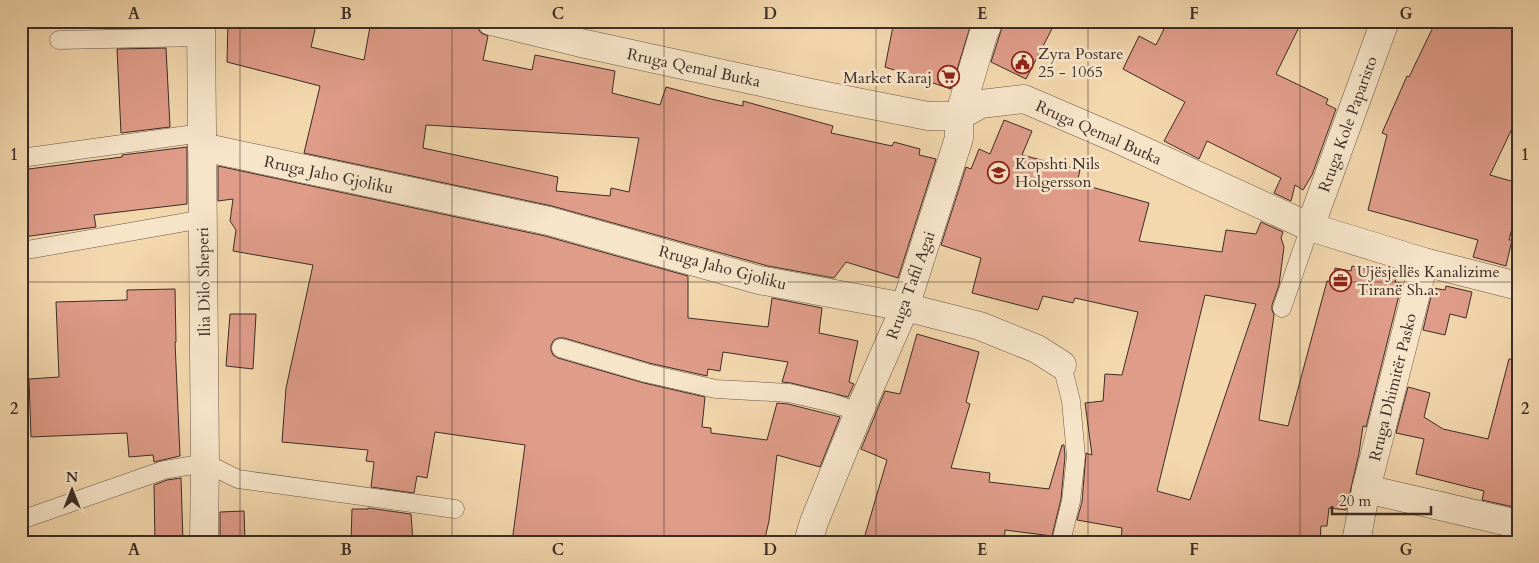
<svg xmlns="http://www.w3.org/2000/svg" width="1539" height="563" font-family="Cardo,serif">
<rect width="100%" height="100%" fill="#f3d7ad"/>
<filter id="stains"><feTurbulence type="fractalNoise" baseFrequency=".004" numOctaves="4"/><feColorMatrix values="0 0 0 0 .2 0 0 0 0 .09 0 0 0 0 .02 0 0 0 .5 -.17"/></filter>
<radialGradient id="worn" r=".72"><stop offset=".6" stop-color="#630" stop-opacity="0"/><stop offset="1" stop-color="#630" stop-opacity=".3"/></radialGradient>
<g fill="#df9c89" stroke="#3c2c26" fill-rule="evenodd">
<path d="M 116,21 L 165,21 L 165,27 L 116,28 Z"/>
<path d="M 228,21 L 317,21 L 311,47 L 364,60 L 371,21 L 463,21 L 476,25 L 481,33 L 488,36 L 483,60 L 532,70 L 535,55 L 615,71 L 612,93 L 660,105 L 666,87 L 711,99 L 743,106 L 743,101 L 833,126 L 831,133 L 892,146 L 894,142 L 920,149 L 919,155 L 936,159 L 898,278 L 846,262 L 834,278 L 768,266 L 552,206 L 304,153 L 320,86 L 227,62 ZM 426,125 L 639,138 L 629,192 L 611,188 L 610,196 L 556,191 L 558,177 L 423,148 Z"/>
<path d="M 894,21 L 972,21 L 951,89 L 885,67 Z"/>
<path d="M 1004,21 L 1056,21 L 1026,79 L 991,62 Z"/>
<path d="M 1168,21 L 1302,21 L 1276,74 L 1328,99 L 1326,104 L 1336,109 L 1312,175 L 1303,190 L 1295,185 L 1291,201 L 1274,193 L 1281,178 L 1207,141 L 1199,159 L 1164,141 L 1185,102 L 1123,69 L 1139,36 L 1156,45 Z"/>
<path d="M 1436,21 L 1518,21 L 1518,116 L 1490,175 L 1518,183 L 1518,206 L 1509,240 L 1512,240 L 1506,266 L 1473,257 L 1478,240 L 1368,210 L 1387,135 L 1382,133 L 1407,76 L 1409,77 Z"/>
<path d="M 166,48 L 170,127 L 121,133 L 117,49 Z"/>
<path d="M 1004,120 L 1032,131 L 1022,155 L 1080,170 L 1077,183 L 1149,203 L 1139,241 L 1222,252 L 1226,230 L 1256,234 L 1261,222 L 1283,232 L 1281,238 L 1284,247 L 1279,285 L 1272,305 L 1272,310 L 1274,315 L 1259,420 L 1288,426 L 1327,281 L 1332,282 L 1335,268 L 1351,271 L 1352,266 L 1397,276 L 1395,282 L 1402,283 L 1366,427 L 1363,426 L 1359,453 L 1346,510 L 1329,508 L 1327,526 L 1321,526 L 1320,542 L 1121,542 L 1122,528 L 1077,520 L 1082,502 L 1086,453 L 1092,455 L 1085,403 L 1103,401 L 1105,374 L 1122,375 L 1138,312 L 1075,298 L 1073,303 L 1043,296 L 1038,310 L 972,293 L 981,258 L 941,245 L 966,167 L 971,169 L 979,149 L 990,154 ZM 1205,295 L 1256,304 L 1190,500 L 1157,491 Z"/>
<path d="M 187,147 L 187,204 L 94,215 L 96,227 L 23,237 L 21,223 L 21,170 L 122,157 L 122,155 Z"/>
<path d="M 218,166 L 545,236 L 688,276 L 688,318 L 768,327 L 772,298 L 822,308 L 819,333 L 858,341 L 849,382 L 854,384 L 848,397 L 791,383 L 782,382 L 788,362 L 723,352 L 720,371 L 708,369 L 707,376 L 649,363 L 564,338 L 558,338 L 554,340 L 551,345 L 551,350 L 553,355 L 558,358 L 644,383 L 705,397 L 702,427 L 711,428 L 711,433 L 767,440 L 777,403 L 788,404 L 840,417 L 820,467 L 777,455 L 769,521 L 764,542 L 512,542 L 525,445 L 435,432 L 427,478 L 417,476 L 414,493 L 371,487 L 374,462 L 366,461 L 368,450 L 282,442 L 286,388 L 313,265 L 233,251 L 236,230 L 230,221 L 233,199 L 218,201 Z"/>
<path d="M 1446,286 L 1472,292 L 1466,318 L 1450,314 L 1445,335 L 1423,330 L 1433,288 L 1445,290 Z"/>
<path d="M 175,289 L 176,342 L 175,342 L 180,456 L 154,462 L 153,455 L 129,457 L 127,433 L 31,437 L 29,379 L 59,377 L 56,302 L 127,300 L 127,290 Z"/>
<path d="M 230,314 L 256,314 L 253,369 L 226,366 Z"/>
<path d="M 917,334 L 979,352 L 966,402 L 970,404 L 951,468 L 990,473 L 989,482 L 1049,489 L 1062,445 L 1064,445 L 1065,456 L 1061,499 L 1052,536 L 1005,530 L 1004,542 L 863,542 L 887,460 L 861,449 L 885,391 L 900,394 Z"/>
<path d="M 1509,359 L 1518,360 L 1518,508 L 1482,500 L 1484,491 L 1416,474 L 1424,439 L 1396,433 L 1408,387 L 1430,393 L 1424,417 L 1443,429 L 1488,439 Z"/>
<path d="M 181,478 L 183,542 L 155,542 L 154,485 L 167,480 Z"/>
<path d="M 368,508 L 411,514 L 413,542 L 351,542 L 352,509 L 368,509 Z"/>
<path d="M 244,511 L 245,542 L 220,542 L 220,512 Z"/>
</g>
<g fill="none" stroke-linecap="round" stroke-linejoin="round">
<defs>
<g id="lane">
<path d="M 59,40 L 201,37"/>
<path d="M 21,158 L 202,133"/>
<path d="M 21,251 L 203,219"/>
<path d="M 1282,308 L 1310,227"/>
<path d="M 561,348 L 646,373 L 716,389 L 789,393 L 832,403 L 859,412"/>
<path d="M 21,520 L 164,470 L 205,463 L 238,479 L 455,509"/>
<path d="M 1061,542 L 1071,501 L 1076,456 L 1071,401 L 1062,365"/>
</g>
<g id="street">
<path d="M 201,21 L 205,463 L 204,542"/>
<path d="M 491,21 L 581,43 L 811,93 L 928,116 L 959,116 L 981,104 L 1024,99 L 1122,141 L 1310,227 L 1424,262 L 1518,286"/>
<path d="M 202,147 L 549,221 L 759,280 L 905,307 L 980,326 L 1037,349 L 1062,365"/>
<path d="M 1310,227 L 1385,21"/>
<path d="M 1366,489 L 1518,524"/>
<path d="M 808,542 L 814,522 L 859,412 L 905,307 L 959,138 L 959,116 L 983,35 L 989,21"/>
<path d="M 1356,542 L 1366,489 L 1424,262"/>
</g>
</defs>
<use href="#lane" stroke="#6a5748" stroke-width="19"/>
<use href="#street" stroke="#6a5748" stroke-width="29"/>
<use href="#lane" stroke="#f7e5ca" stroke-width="18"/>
<use href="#street" stroke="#f7e5ca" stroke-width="28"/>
</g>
<path fill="none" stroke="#3c2c26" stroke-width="1" stroke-opacity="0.55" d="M 240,21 L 240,542M 452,21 L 452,542M 664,21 L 664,542M 876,21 L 876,542M 1088,21 L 1088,542M 1300,21 L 1300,542M 21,282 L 1518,282"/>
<defs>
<symbol id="civic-ring" viewBox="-11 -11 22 22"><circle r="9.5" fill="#f7e5ca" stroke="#8f2418" stroke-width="1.5"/><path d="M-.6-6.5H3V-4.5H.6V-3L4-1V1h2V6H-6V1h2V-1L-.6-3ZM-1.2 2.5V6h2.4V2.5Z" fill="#8f2418"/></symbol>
<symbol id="supermarket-ring" viewBox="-11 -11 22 22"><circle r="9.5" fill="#f7e5ca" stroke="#8f2418" stroke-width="1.5"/><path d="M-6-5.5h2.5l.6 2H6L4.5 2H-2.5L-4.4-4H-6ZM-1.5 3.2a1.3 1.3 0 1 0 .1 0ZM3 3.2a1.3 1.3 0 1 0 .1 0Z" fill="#8f2418"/></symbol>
<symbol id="school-ring" viewBox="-11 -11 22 22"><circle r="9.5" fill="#f7e5ca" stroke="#8f2418" stroke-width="1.5"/><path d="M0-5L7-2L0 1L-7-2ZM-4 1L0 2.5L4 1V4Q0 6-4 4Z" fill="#8f2418"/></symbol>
<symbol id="office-ring" viewBox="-11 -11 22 22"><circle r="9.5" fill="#f7e5ca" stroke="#8f2418" stroke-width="1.5"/><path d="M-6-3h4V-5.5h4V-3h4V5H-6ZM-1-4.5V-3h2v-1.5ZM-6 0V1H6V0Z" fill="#8f2418"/></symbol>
</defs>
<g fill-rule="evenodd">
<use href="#civic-ring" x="1010" y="50" width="25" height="25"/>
<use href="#supermarket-ring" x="936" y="64" width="25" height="25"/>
<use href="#school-ring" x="986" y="160" width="25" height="25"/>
<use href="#office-ring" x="1328" y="268" width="25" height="25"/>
</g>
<g text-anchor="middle" stroke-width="5" stroke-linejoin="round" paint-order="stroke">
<g font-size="16" fill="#3c2c26" stroke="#f7e5ca" text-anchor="start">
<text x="1038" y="59">Zyra Postare<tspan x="1038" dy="18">25 - 1065</tspan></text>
<text x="932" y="83" text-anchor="end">Market Karaj</text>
<text x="1015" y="169">Kopshti Nils<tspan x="1015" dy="18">Holgersson</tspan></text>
<text x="1357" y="277">Ujësjellës Kanalizime<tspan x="1357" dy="18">Tiranë Sh.a.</tspan></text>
</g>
<g font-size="16" fill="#3c2c26" stroke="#f7e5ca">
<text transform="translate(694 67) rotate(12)" y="6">Rruga Qemal Butka</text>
<text transform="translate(1347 124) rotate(-70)" y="6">Rruga Kole Paparisto</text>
<text transform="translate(1099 132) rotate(24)" y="6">Rruga Qemal Butka</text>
<text transform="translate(329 174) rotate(12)" y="6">Rruga Jaho Gjoliku</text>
<text transform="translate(723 267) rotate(15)" y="6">Rruga Jaho Gjoliku</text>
<text transform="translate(203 282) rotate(-91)" y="6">Ilia Dilo Sheperi</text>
<text transform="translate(910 285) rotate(-70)" y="6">Rruga Tafil Agai</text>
<text transform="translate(1392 387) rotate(-76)" y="6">Rruga Dhimitër Pasko</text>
</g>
</g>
<rect width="1539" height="563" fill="none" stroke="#f3d7ad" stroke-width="55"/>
<g transform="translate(72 490)" stroke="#f7e5ca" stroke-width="4" paint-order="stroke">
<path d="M0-4L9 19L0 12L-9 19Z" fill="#3c2c26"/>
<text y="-8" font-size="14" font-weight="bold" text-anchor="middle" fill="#3c2c26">N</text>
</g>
<path d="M1332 506v8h99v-8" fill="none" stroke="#3c2c26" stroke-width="2.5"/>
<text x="1339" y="506" font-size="15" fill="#3c2c26" stroke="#f7e5ca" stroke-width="4" paint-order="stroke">20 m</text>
<rect x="28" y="28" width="1484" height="508" fill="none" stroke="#3c2c26" stroke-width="2"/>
<g font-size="16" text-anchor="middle" font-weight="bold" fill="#3c2c26">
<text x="134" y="19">A</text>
<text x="346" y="19">B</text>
<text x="558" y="19">C</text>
<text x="770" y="19">D</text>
<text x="982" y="19">E</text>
<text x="1194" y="19">F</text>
<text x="1406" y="19">G</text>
<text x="14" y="160">1</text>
<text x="1525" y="160">1</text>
<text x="14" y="414">2</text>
<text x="1525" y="414">2</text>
<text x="134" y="555">A</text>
<text x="346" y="555">B</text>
<text x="558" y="555">C</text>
<text x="770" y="555">D</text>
<text x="982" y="555">E</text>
<text x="1194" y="555">F</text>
<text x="1406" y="555">G</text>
</g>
<rect width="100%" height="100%" filter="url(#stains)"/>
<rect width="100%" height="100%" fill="url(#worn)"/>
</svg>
